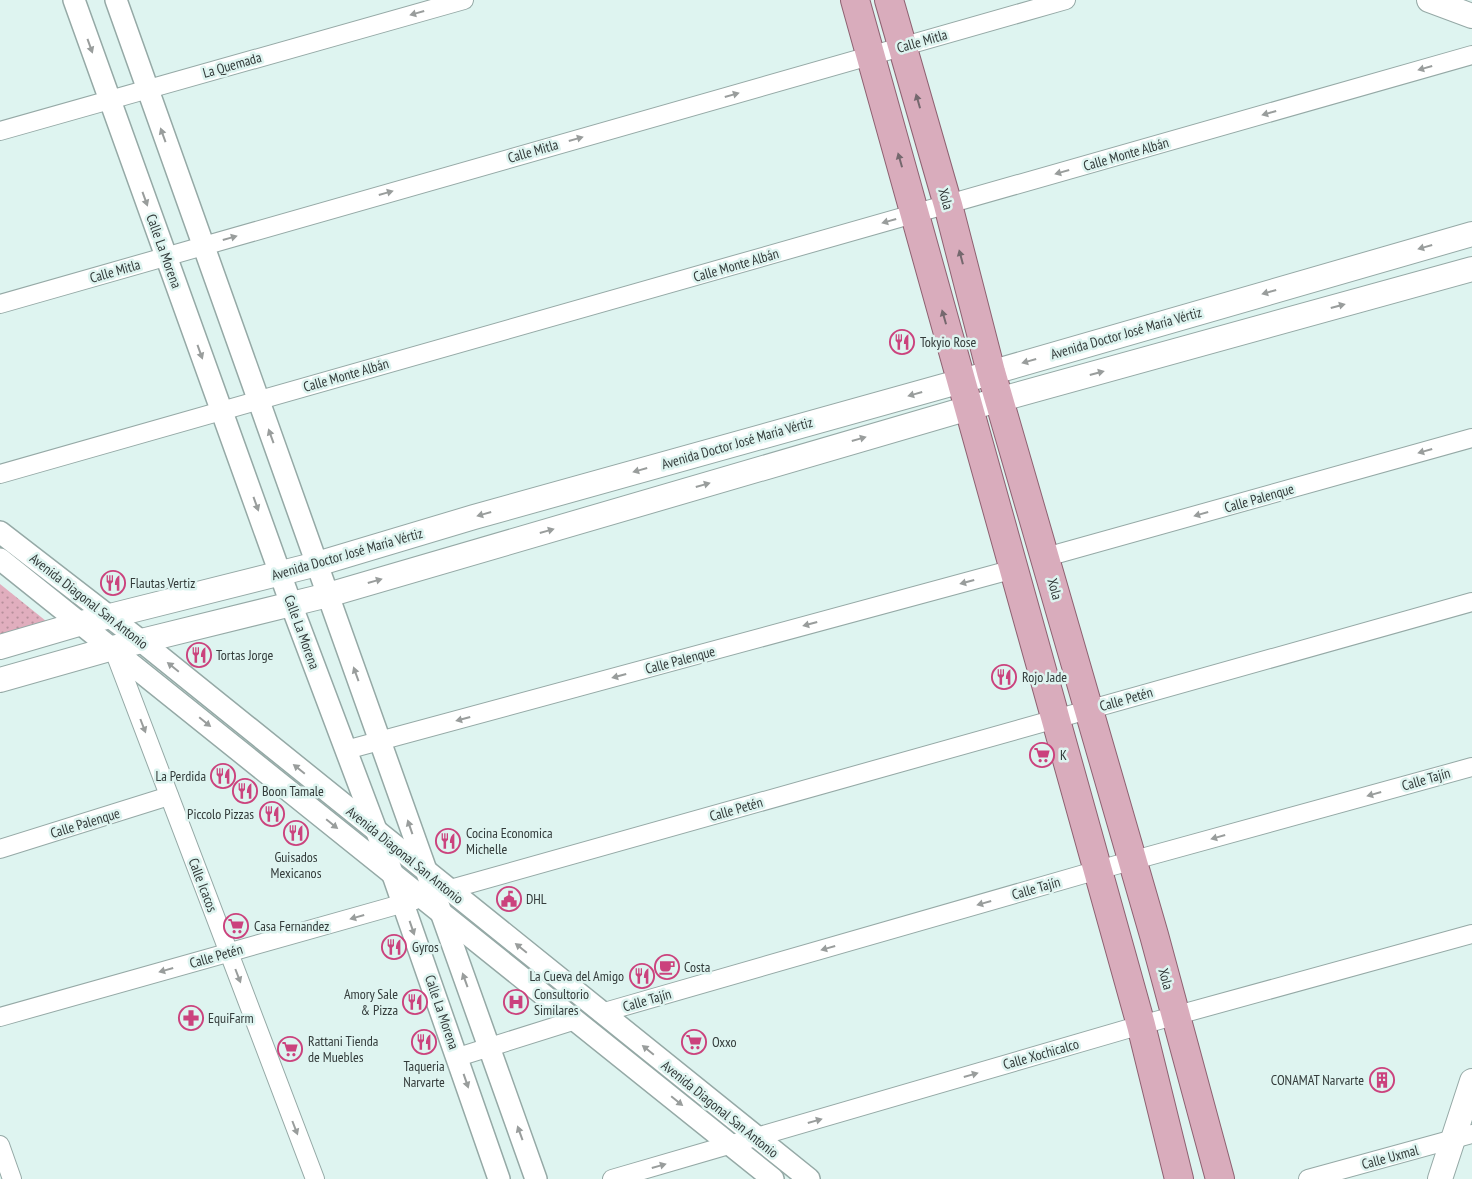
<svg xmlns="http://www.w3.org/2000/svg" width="1472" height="1179" font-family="'PT Sans Narrow',sans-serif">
<defs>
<pattern id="park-dots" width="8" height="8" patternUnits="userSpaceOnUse" patternTransform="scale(1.25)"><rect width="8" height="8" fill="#e1aebe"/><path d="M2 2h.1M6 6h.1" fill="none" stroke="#b78f9b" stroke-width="1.8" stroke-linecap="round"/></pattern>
</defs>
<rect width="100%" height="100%" fill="#def4f0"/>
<path fill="url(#park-dots)" d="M 0,584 L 46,621 L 0,636 Z"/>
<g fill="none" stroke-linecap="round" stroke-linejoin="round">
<defs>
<g id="minor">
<path d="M 0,131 L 464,0"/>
<path d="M 0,304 L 1066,0"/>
<path d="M 0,474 L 1472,55"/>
<path d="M 1046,557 L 1472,438"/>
<path d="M 113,648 L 315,1179"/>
<path d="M 346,750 L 1014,569"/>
<path d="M 0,849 L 169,796"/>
<path d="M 440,892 L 1472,602"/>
<path d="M 601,1013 L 1098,870 L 1472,767"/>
<path d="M 0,1017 L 415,900"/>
<path d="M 458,1057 L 576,1020"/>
<path d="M 0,1145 L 12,1179"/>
<path d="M 612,1179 L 1141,1025 L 1472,934"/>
<path d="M 1308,1179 L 1472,1134"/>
</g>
<g id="tertiary">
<path d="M 74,0 L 291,604 L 393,875 L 499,1179"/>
<path d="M 116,0 L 536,1179"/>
<path d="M 0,532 L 141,641 L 809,1179"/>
<path d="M 0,559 L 773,1179"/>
</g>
<g id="secondary">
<path d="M 1429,0 L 1472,16"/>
<path d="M 0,647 L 82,623 L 317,564 L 474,517 L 976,377 L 1472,234"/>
<path d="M 0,680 L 113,648 L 328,595 L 969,408 L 1472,269"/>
<path d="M 1440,1179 L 1472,1081"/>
</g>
<g id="primary">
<path d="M 855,0 L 1141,1025 L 1179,1179"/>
<path d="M 889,0 L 948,205 L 991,372 L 1154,935 L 1220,1179"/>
</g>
</defs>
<use href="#minor" stroke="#95a9a6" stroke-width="20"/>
<use href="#tertiary" stroke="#95a9a6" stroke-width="24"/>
<use href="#secondary" stroke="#95a9a6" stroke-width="26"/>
<use href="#primary" stroke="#8e6171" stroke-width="30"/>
<use href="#minor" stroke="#fff" stroke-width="18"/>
<use href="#tertiary" stroke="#fff" stroke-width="21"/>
<use href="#secondary" stroke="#fff" stroke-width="24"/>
<use href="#primary" stroke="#d9acbc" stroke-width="28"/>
</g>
<defs><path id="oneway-solid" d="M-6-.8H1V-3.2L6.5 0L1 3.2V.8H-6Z" transform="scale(1.25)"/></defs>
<g fill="#999d9c">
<use href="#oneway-solid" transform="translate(417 13) rotate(164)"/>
<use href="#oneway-solid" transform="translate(90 46) rotate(70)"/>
<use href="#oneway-solid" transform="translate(1425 68) rotate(164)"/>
<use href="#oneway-solid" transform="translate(732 95) rotate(-16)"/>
<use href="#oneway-solid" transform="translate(1269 113) rotate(164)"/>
<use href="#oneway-solid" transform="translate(163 135) rotate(-110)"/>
<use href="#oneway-solid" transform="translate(576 139) rotate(-16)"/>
<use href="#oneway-solid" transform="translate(1062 172) rotate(164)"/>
<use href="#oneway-solid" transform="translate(386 193) rotate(-16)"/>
<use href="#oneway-solid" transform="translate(145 199) rotate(70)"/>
<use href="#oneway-solid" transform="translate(889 221) rotate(164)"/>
<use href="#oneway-solid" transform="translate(230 238) rotate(-16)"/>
<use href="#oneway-solid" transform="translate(1425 247) rotate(164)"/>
<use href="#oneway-solid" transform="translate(1269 292) rotate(164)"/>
<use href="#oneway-solid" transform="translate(1338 306) rotate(-15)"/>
<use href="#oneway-solid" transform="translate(200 352) rotate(70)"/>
<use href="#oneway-solid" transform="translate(1029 361) rotate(164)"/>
<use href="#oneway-solid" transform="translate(1097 373) rotate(-15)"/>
<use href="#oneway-solid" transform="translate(915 394) rotate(164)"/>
<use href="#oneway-solid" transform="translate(271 436) rotate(-110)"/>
<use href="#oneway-solid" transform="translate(859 439) rotate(-16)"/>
<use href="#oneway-solid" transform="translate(1425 451) rotate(164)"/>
<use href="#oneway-solid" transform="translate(640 470) rotate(164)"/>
<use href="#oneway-solid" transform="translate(703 485) rotate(-16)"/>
<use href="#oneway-solid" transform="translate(256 504) rotate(70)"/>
<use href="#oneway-solid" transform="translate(484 514) rotate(164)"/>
<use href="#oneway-solid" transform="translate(1201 514) rotate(164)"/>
<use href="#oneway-solid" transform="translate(547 531) rotate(-16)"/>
<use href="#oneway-solid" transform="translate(375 581) rotate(-16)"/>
<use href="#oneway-solid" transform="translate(967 582) rotate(165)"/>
<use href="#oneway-solid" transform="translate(810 624) rotate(165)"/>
<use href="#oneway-solid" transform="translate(173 667) rotate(-141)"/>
<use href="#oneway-solid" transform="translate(356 674) rotate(-110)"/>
<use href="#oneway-solid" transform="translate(619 676) rotate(165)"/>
<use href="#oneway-solid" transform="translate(463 719) rotate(165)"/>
<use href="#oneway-solid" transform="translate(205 722) rotate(39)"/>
<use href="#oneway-solid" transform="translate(143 726) rotate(69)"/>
<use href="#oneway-solid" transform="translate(299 769) rotate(-141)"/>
<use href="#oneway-solid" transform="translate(1374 794) rotate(164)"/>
<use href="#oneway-solid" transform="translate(332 824) rotate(39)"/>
<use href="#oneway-solid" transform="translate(410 827) rotate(-109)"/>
<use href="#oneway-solid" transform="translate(1218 837) rotate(164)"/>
<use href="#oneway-solid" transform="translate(984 903) rotate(164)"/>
<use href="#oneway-solid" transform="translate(357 917) rotate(164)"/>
<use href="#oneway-solid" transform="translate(412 928) rotate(71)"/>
<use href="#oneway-solid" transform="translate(521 948) rotate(-141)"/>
<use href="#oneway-solid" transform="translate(828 948) rotate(164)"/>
<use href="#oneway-solid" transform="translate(166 970) rotate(164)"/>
<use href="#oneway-solid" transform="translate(238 976) rotate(69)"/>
<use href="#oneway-solid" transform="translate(465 980) rotate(-110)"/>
<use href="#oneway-solid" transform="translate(648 1050) rotate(-141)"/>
<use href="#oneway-solid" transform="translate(971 1075) rotate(-16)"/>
<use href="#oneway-solid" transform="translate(466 1081) rotate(71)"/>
<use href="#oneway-solid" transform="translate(677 1101) rotate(39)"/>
<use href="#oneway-solid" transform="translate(815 1121) rotate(-16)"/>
<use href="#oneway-solid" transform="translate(295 1128) rotate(69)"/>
<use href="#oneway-solid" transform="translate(520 1133) rotate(-110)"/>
<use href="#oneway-solid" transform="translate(659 1166) rotate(-16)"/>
</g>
<g fill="#75686e">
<use href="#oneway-solid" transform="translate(918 101) rotate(-106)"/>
<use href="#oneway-solid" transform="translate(900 160) rotate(-106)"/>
<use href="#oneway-solid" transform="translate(961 257) rotate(-105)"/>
<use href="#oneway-solid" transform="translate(944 317) rotate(-106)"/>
</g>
<defs>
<symbol id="restaurant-ring" viewBox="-11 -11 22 22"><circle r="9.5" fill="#def4f0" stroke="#cb427d" stroke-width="1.5"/><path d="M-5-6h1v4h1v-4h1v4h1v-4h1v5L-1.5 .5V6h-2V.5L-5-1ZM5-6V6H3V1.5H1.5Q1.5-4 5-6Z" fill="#cb427d"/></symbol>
<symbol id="supermarket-ring" viewBox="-11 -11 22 22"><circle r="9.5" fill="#def4f0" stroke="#cb427d" stroke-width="1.5"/><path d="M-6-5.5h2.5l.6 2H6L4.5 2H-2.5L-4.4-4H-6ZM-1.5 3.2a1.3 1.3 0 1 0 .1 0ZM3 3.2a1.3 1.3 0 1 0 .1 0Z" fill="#cb427d"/></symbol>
<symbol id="civic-ring" viewBox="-11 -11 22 22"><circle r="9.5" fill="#def4f0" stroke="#cb427d" stroke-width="1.5"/><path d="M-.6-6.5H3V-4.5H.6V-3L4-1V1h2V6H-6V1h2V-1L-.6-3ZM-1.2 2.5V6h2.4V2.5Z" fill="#cb427d"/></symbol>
<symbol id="cafe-ring" viewBox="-11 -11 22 22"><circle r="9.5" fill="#def4f0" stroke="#cb427d" stroke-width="1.5"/><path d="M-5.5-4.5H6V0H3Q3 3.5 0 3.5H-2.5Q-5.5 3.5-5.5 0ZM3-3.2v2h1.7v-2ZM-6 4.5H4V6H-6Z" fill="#cb427d"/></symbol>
<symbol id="hospital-ring" viewBox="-11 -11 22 22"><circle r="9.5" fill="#def4f0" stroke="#cb427d" stroke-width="1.5"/><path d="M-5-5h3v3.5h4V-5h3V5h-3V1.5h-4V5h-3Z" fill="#cb427d"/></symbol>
<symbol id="pharmacy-ring" viewBox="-11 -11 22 22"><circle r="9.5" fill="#def4f0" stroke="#cb427d" stroke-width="1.5"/><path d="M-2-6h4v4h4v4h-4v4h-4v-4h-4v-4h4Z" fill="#cb427d"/></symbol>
<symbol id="building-ring" viewBox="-11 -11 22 22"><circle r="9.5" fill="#def4f0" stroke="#cb427d" stroke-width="1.5"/><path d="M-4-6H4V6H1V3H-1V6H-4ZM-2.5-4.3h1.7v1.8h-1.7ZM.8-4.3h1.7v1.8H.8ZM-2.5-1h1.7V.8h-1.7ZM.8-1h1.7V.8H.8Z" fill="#cb427d"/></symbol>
</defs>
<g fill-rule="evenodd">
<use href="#restaurant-ring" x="888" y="328" width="28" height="28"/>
<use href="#restaurant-ring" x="99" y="569" width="28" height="28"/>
<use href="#restaurant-ring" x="185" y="641" width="28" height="28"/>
<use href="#restaurant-ring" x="990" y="663" width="28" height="28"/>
<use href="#supermarket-ring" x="1028" y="741" width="28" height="28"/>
<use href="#restaurant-ring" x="209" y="762" width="28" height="28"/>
<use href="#restaurant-ring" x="231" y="777" width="28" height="28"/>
<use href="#restaurant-ring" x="258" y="800" width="28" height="28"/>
<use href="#restaurant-ring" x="282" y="819" width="28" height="28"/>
<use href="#restaurant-ring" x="434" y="827" width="28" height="28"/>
<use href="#civic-ring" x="495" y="885" width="28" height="28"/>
<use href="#supermarket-ring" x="222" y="912" width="28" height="28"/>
<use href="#restaurant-ring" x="380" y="933" width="28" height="28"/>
<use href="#cafe-ring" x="653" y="953" width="28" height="28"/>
<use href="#restaurant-ring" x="628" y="962" width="28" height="28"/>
<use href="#restaurant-ring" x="401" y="988" width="28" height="28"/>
<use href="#hospital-ring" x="502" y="988" width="28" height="28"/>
<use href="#pharmacy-ring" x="177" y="1004" width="28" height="28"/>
<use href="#restaurant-ring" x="410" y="1028" width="28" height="28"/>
<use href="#supermarket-ring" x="680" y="1028" width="28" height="28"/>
<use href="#supermarket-ring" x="276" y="1035" width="28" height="28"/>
<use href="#building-ring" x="1368" y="1066" width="28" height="28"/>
</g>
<g text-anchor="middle" stroke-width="5" stroke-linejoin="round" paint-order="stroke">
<g font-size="14" fill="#333b3a" stroke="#def4f0">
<text transform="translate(922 41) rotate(-16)" y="5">Calle Mitla</text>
<text transform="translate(232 65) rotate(-16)" y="5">La Quemada</text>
<text transform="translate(533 151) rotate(-16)" y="5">Calle Mitla</text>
<text transform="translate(1126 154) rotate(-16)" y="5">Calle Monte Albán</text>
<text transform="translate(946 199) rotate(74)" y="5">Xola</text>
<text transform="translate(164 251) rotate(70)" y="5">Calle La Morena</text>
<text transform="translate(736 265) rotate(-16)" y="5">Calle Monte Albán</text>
<text transform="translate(115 271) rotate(-16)" y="5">Calle Mitla</text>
<text transform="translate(1126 333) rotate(-16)" y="5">Avenida Doctor José María Vértiz</text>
<text transform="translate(346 375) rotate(-16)" y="5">Calle Monte Albán</text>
<text transform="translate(737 443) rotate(-16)" y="5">Avenida Doctor José María Vértiz</text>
<text transform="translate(1259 498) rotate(-16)" y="5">Calle Palenque</text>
<text transform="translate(347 554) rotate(-16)" y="5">Avenida Doctor José María Vértiz</text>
<text transform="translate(1055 589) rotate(74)" y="5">Xola</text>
<text transform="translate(89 601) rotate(38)" y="5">Avenida Diagonal San Antonio</text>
<text transform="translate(302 632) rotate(70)" y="5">Calle La Morena</text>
<text transform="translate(680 660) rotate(-15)" y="5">Calle Palenque</text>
<text transform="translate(1126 699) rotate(-16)" y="5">Calle Petén</text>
<text transform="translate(1426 779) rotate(-16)" y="5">Calle Tajín</text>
<text transform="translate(736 809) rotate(-16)" y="5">Calle Petén</text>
<text transform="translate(85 823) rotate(-17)" y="5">Calle Palenque</text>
<text transform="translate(405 855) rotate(39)" y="5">Avenida Diagonal San Antonio</text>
<text transform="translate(203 885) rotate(69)" y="5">Calle Icacos</text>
<text transform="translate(1036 888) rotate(-16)" y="5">Calle Tajín</text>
<text transform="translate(216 956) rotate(-16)" y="5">Calle Petén</text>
<text transform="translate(1166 979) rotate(74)" y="5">Xola</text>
<text transform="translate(647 1000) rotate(-16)" y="5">Calle Tajín</text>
<text transform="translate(442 1012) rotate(71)" y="5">Calle La Morena</text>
<text transform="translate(1041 1054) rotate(-16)" y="5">Calle Xochicalco</text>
<text transform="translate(720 1109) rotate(39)" y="5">Avenida Diagonal San Antonio</text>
<text transform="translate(1390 1157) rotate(-15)" y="5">Calle Uxmal</text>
</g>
<g font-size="14" fill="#333b3a" stroke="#def4f0" text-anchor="start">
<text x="920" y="347">Tokyio Rose</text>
<text x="130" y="588">Flautas Vertiz</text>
<text x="216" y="660">Tortas Jorge</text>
<text x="1022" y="682">Rojo Jade</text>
<text x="1060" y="760">K</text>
<text x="206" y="781" text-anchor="end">La Perdida</text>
<text x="262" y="796">Boon Tamale</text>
<text x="254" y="819" text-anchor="end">Piccolo Pizzas</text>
<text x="466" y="838">Cocina Economica<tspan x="466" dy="16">Michelle</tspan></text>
<text x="296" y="862" text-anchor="middle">Guisados<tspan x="296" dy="16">Mexicanos</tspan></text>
<text x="526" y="904">DHL</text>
<text x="254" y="931">Casa Fernandez</text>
<text x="412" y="952">Gyros</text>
<text x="684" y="972">Costa</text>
<text x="624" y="981" text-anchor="end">La Cueva del Amigo</text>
<text x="398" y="999" text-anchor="end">Amory Sale<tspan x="398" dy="16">&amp; Pizza</tspan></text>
<text x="534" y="999">Consultorio<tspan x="534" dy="16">Similares</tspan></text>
<text x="208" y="1023">EquiFarm</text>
<text x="308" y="1046">Rattani Tienda<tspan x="308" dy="16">de Muebles</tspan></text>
<text x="712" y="1047">Oxxo</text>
<text x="424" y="1071" text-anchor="middle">Taqueria<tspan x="424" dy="16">Narvarte</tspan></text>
<text x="1364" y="1085" text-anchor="end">CONAMAT Narvarte</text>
</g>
</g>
</svg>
